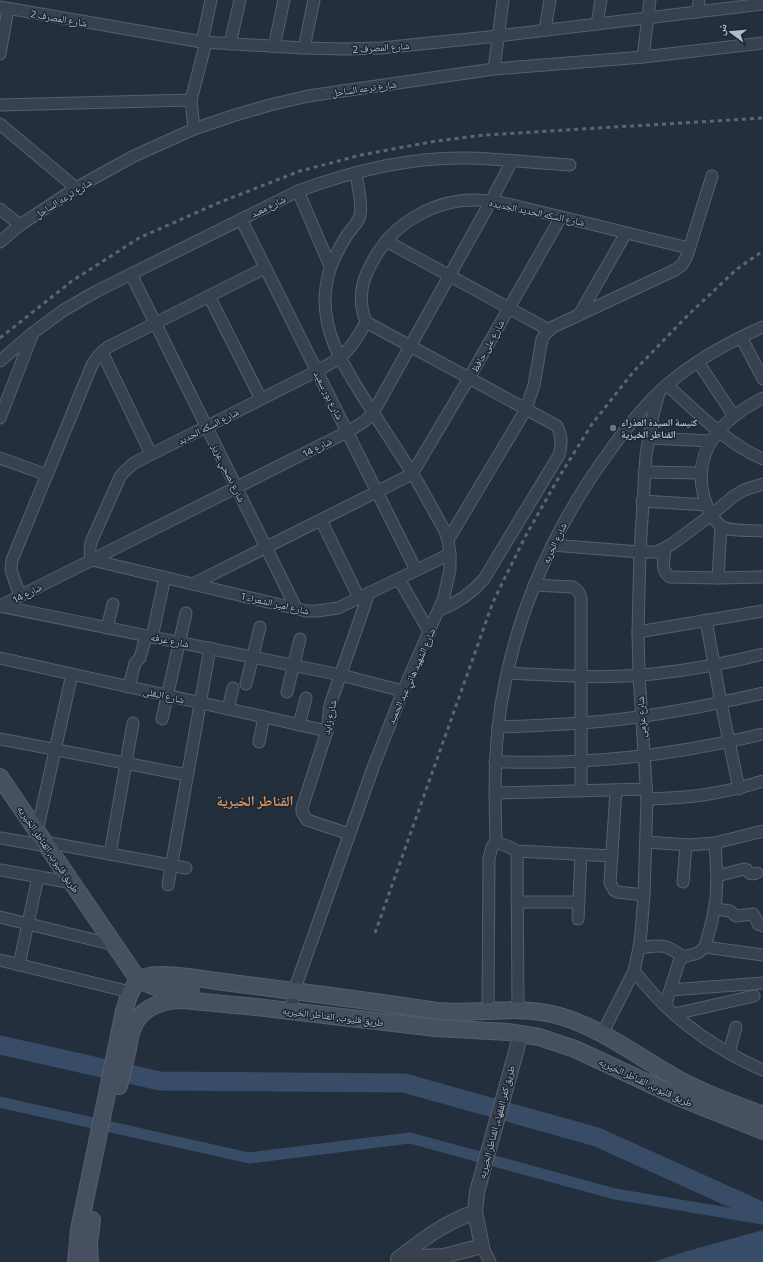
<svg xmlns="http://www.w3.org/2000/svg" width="763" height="1262" font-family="Commissioner,'Noto Naskh Arabic',sans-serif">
<rect width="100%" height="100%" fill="#242f3e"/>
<path fill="#394c67" d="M 763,1230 L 763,1262 L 653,1262 L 684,1252 Z"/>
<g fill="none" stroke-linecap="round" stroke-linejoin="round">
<path stroke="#394c67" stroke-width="11" d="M 0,1102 L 249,1158 L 410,1138 L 615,1194 L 763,1219"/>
<path stroke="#394c67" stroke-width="19" d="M 0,1045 L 160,1081 L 404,1083 L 597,1137 L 763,1212"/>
<defs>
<g id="minor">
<path d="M 0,7 L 202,42 L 304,48 L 343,49 L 381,48 L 498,36 L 763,4"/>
<path d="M 698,12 L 699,0"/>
<path d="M 597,24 L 601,0"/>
<path d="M 545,30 L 550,0"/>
<path d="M 202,42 L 211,0"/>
<path d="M 230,44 L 240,0"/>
<path d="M 274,47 L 284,0"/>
<path d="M 304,48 L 314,0"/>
<path d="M 0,54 L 8,9"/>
<path d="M 643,57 L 650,0"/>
<path d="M 494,69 L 503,0"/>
<path d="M 0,105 L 191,100"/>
<path d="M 0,124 L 76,188"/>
<path d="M 194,129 L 191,100 L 206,42"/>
<path d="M 298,191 L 330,266"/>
<path d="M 0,209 L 20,225"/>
<path d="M 241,219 L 416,570"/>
<path d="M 386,241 L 549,330"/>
<path d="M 0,242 L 20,225 L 76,188 L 134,156 L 194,129 L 232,116 L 270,105 L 308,96 L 494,69 L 643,57 L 763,43"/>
<path d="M 131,274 L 296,608"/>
<path d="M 209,296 L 261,399"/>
<path d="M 579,315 L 626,233"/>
<path d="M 366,322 C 359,335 351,349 339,358 C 332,363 324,367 317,371 L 134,463 L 124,472 L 120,477 L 92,540 C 89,547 89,552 92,560 L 306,611 L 317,611 L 338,608 L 450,554"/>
<path d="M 366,322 L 557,426 C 562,436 562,444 559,455 L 484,579 C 471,594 458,603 439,610"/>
<path d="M 366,322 C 356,296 363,276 377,254 C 397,221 436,200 474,200 C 498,200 522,208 545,213 C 593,224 641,237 689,248"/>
<path d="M 741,337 L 763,379"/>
<path d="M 102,352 L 151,454"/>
<path d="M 0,361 L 34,332 L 64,310 L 97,291 L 298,191 C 352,171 409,157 467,158 C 501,159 536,163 570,165"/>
<path d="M 698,362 L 734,416"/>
<path d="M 667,385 C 696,411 727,444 763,459"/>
<path d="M 763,398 C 724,418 691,449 704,497 C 707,507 712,519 721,526 C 729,532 753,530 763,531"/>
<path d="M 0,418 L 33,333"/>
<path d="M 649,438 L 711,441"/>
<path d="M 0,458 L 47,475"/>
<path d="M 644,472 L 701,473"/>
<path d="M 642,501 L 706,505"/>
<path d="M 321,520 L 359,598"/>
<path d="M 448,540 L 526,409 L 534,385 L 542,339 L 545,334 L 553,327 L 675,270 L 682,265 L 687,256 L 712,176"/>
<path d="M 552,545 L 640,552 L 657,552 L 672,544 L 711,515 L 734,496 L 744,490 L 763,484"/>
<path d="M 665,549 C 664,559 660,570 670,577 L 718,578 L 763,577"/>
<path d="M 718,578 L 721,526"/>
<path d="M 399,579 L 430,633"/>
<path d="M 193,584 L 412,474 L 469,378 L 561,217"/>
<path d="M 534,585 L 573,587 C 578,590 580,593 581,598 L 581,791"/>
<path d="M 20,596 L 11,570 L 12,560 L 92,365 L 98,356 L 108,347 L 265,268"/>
<path d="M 0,606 L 347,432 C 357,426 366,422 373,413 L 491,201 L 512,161"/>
<path d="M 0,606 L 341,675 L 403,691"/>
<path d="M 706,620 L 721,703 L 739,789"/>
<path d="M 107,628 L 113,604"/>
<path d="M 638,632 L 763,611"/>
<path d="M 152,637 L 165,577"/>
<path d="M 0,658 L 327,731"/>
<path d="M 507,673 C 551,675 595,679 639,675 C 681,672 722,664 763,654"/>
<path d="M 246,684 L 260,627"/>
<path d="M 129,687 L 135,663 L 140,658 L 146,636"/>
<path d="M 287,692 L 300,639"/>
<path d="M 228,709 L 233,688"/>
<path d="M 162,719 L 186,613"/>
<path d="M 299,725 L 306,698"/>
<path d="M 498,727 C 525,726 553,725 580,723 C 642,719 703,707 763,693"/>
<path d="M 0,739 L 187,775"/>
<path d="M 259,742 L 264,717"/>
<path d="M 495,762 C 524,762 553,763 581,761 C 643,758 703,748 763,734"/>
<path d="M 616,790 L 610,883 L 614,890 L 617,892 L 644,895"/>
<path d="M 495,793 L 646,789"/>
<path d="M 647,799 C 689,798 723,794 763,781"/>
<path d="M 37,831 L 72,674"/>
<path d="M 349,834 L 307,820 L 302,812 L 302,808 L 327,731 L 330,705 L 369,593"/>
<path d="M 0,838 L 47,846"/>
<path d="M 45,842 L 186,868"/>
<path d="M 496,842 L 507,846 L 517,851 L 612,856"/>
<path d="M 646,842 L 689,845 L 715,843 L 763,831"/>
<path d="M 517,851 L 518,1009"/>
<path d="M 110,854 L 133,723"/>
<path d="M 0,870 L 73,883"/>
<path d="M 717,876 L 744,869 L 747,870 C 750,875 752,874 757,873"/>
<path d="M 683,882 L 686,845"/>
<path d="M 168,885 L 210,648"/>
<path d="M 517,902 L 579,902"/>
<path d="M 715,909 L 730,911 L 736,916 L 753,914 L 755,917 L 758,924 L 763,926"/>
<path d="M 0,917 L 115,945"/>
<path d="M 578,919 L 581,854"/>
<path d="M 705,947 L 763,955"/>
<path d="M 639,948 C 662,945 664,943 683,957"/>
<path d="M 0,960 L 130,992"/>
<path d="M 19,965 L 38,877"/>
<path d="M 634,971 C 646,986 659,1001 674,1014 C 700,1037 731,1056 763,1070"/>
<path d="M 670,990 L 763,983"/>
<path d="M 665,1006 L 679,962 L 683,957 L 698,953 L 705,947 L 712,921 L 716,899 L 717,876 L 715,843"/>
<path d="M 291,1011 L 294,991 L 374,765 L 403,691 L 444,597 L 450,569 L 450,554 L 448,540 L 445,531 C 434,512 424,492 412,473 C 395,446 377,419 360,392 C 341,361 324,334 325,296 C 327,271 334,256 347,235 C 352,228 359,222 360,215 C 363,204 357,184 356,173"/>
<path d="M 488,1011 L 489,858 L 492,847 L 496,842 C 495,804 494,766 498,728 C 509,628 550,532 609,452 C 626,428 645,404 668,384 C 696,360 729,342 763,327"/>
<path d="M 674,1014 L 754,996"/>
<path d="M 602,1034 L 634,971 L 639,948 L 641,933 L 644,895 L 647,799 L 639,675 L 638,632 L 640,552 L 646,455 L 653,415 L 659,393"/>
<path d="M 729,1053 L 736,1027"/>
<path d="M 482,1246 L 490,1262"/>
</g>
<g id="tertiary">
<path d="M 399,1258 L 444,1256 L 482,1246 L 475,1212 L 477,1192 L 521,1034"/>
<path d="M 398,1259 C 423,1239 444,1223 475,1212"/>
</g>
<g id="secondary">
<path d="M 0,777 L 135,975 C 151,991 171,990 191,992"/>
<path d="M 119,1086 C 122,1074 125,1061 128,1049 C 129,1042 130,1035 133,1028 C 140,1007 164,1000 183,1000 L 256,1007 L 436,1028 L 508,1032 L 539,1037 L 575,1049 L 680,1098 L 763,1131"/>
<path d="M 76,1262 L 79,1230 L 124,1011 C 129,997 131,983 146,977 C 161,971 206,980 224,982 C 295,991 366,1000 437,1011 C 477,1015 512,1005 552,1014 C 595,1024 633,1053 671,1075 C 700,1092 732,1103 763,1115"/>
<path d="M 90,1262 L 89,1244 L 92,1220"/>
</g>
</defs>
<use href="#minor" stroke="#565f6c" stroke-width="13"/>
<use href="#tertiary" stroke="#565f6c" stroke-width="16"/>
<use href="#secondary" stroke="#565f6c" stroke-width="18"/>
<use href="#minor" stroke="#38414e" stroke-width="11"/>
<use href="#tertiary" stroke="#38414e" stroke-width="14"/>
<use href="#secondary" stroke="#465061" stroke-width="16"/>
<g stroke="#5a6575" stroke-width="3" stroke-dasharray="4 4" stroke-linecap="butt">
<path d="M 0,338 L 72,281 L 139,238 L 218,203 L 300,171 L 361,155 L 436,141 L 485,135 L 763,118"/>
<path d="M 375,933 L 493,602 L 525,537 L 559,477 L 592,424 L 634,371 L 688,315 L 737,269 L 763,251"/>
</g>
</g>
<circle fill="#6b7280" stroke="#1d2633" stroke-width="1.5" cx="613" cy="428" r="4"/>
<g text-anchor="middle" stroke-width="3" stroke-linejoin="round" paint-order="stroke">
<g font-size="10" fill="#b4bcc9" stroke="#1d2633">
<text transform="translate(59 18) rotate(10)" y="4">شارع المصرف 2</text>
<text transform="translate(381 47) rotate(-4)" y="4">شارع المصرف 2</text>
<text transform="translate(364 88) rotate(-8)" y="4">شارع ترعه الساحل</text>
<text transform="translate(63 198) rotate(-32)" y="4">شارع ترعه الساحل</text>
<text transform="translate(268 206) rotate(-26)" y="4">شارع معبد</text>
<text transform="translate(537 212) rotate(12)" y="4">شارع السكه الحديد الجديده</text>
<text transform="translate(487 346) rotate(-61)" y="4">شارع على حافظ</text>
<text transform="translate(329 395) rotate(63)" y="4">شارع بور سعيد</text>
<text transform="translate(208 426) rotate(-27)" y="4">شارع السكه الحديد</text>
<text transform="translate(317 447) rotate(-27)" y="4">شارع 14</text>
<text transform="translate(229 473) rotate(64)" y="4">شارع نصحي عزيز</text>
<text transform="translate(554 543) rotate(-64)" y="4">شارع الحريه</text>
<text transform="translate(27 593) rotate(-27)" y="4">شارع 14</text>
<text transform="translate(275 603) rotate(13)" y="4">شارع امير الشعراء 1</text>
<text transform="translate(170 640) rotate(11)" y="4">شارع عرفه</text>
<text transform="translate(411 676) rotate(-66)" y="4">شارع الشهيد هاني عبد الحميد</text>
<text transform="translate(164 695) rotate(13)" y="4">شارع البقلى</text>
<text transform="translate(329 717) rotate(-78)" y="4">شارع زايد</text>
<text transform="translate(641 717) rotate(-93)" y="4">شارع عزمى</text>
<text transform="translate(49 849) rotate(56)" y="4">طريق قليوب, القناطر الخيريه</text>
<text transform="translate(333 1016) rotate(7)" y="4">طريق قليوب, القناطر الخيريه</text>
<text transform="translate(646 1082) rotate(25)" y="4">طريق قليوب, القناطر الخيريه</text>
<text transform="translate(496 1122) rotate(-75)" y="4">طريق كفر الفقهاء, القناطر الخيريه</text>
</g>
<g font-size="10" font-weight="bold" fill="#b4bcc9" stroke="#1d2633" text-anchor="start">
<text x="621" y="426">كنيسة السيدة العذراء<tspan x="621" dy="12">القناطر الخيرية</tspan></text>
</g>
<g font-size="14" font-weight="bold" fill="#d59563" stroke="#1d2633">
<text x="255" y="806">القناطر الخيرية</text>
</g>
</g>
<g transform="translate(731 32) rotate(286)" stroke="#1d2633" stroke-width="3" paint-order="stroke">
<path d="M0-3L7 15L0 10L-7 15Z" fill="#b4bcc9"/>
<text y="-6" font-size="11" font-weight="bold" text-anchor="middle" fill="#b4bcc9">ش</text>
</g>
</svg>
